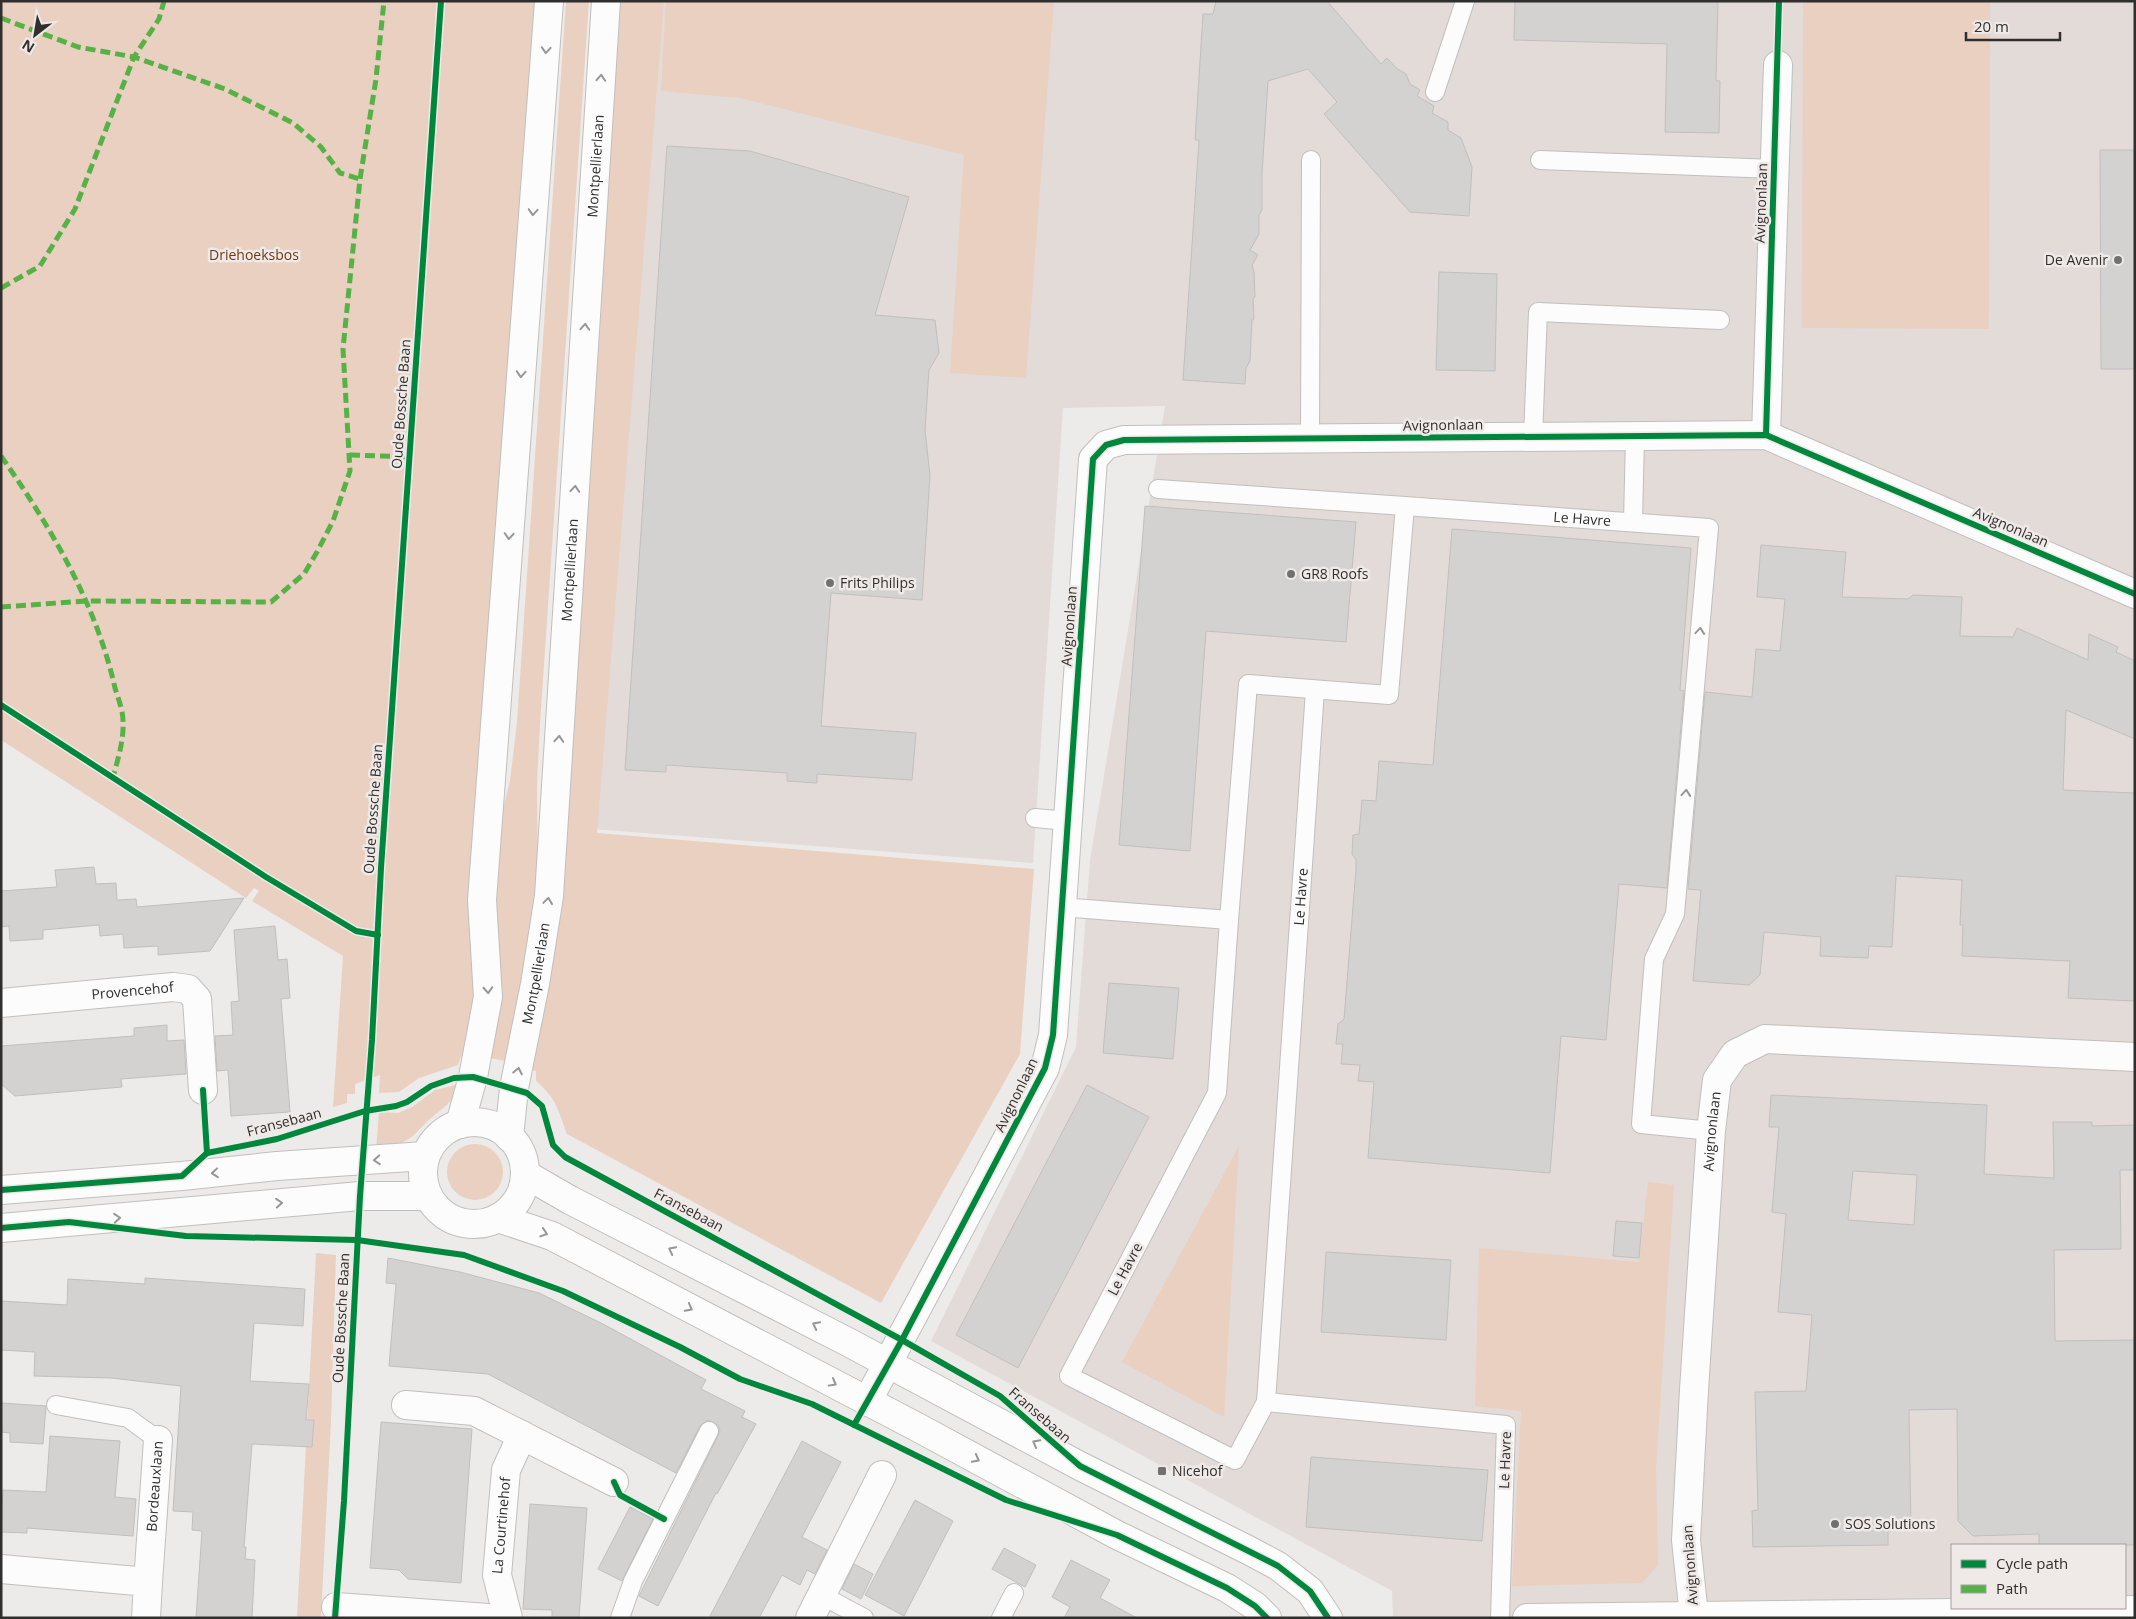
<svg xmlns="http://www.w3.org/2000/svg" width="2136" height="1619" font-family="'Open Sans',sans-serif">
<rect width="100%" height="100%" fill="#edebe9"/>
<path fill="#e3dbd7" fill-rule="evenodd" d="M 646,1 L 2135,1 L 2135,1618 L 1393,1618 L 1392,1591 L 931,1341 L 1076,1047 L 1090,860 L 1165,406 L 1063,408 L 1033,863 L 592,829 ZM 1952,1545 L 2125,1545 L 2125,1608 L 1952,1608 Z"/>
<g fill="#e9d0c1">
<path d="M 1,1 L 536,1 L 479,982 L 468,1057 L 461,1056 L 458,1065 L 419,1078 L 399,1092 L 379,1093 L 380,1075 L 355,1084 L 355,1094 L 347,1094 L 347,1103 L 333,1107 L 343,956 L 252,901 L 259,891 L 254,888 L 246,898 L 1,740 Z"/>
<path d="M 566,1 L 589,1 L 540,724 L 537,784 L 538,890 L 509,1062 L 486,1057 L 493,912 L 502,813 L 510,781 L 517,722 Z"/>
<path d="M 620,1 L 664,1 L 597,833 L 1034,869 L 1020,1054 L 881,1303 L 567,1134 C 558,1110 557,1099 536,1081 L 536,1071 L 529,1070 L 589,473 Z"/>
<path d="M 666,1 L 1054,1 L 1026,378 L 950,373 L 964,155 L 740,98 L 661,91 Z"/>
<path d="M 1803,1 L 1990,1 L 1989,329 L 1802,328 Z"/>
<path d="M 460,1084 C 452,1104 445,1106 430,1119 C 425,1123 421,1128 416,1133 C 405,1144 391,1146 376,1150 L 379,1112 L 398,1113 L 412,1107 L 435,1090 Z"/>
<circle cx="475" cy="1172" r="28"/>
<path d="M 1239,1146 L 1224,1417 L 1122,1362 Z"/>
<path d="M 1648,1182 L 1674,1185 L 1656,1469 L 1658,1565 L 1642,1583 L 1512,1586 L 1521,1411 L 1475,1406 L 1479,1248 L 1639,1262 Z"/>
<path d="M 316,1253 L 336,1255 L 331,1421 L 321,1618 L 297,1618 Z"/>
</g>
<g fill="#d4d2d1" stroke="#c1bfbe" fill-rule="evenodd">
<path d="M 1216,1 L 1327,1 L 1381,64 L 1387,58 L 1396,68 L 1406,74 L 1410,84 L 1420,90 L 1417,96 L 1434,106 L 1432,113 L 1448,122 L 1448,130 L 1461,138 L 1472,167 L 1469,216 L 1410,212 L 1324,114 L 1337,102 L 1308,69 L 1268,81 L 1262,173 L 1262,210 L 1259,215 L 1259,234 L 1250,250 L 1258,255 L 1252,265 L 1254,272 L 1255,297 L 1253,298 L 1254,319 L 1252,320 L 1250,361 L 1246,368 L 1245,384 L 1183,380 L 1199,140 L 1195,140 L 1203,14 L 1213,14 Z"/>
<path d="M 1515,1 L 1718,1 L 1716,81 L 1720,81 L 1719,133 L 1665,132 L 1667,44 L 1514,40 Z"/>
<path d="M 667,146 L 750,151 L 909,197 L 875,315 L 935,320 L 939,353 L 929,370 L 925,430 L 930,476 L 922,600 L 831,593 L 821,726 L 916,733 L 912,780 L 817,774 L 817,783 L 787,781 L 787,773 L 666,765 L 666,772 L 625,770 Z"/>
<path d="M 2100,150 L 2135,150 L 2135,369 L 2101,369 Z"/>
<path d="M 1439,272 L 1497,274 L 1495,371 L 1436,370 Z"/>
<path d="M 1145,506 L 1356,522 L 1346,642 L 1206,631 L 1190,851 L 1119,845 Z"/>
<path d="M 1452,529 L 1691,548 L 1680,690 L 1684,691 L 1667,888 L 1619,884 L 1606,1040 L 1561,1036 L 1550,1173 L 1368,1158 L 1374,1082 L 1358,1081 L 1360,1065 L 1341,1064 L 1343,1044 L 1336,1044 L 1338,1024 L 1344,1019 L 1356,869 L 1356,860 L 1352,854 L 1353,835 L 1359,834 L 1362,800 L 1376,801 L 1379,761 L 1433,765 Z"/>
<path d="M 1761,545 L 1846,552 L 1842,597 L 1908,599 L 1913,595 L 1962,597 L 1960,636 L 2013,637 L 2017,628 L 2088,660 L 2089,634 L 2118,647 L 2116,652 L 2135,661 L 2135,739 L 2066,710 L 2063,790 L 2135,793 L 2135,1001 L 2068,998 L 2070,961 L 1962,956 L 1963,925 L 1960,925 L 1962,880 L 1896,876 L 1892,947 L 1869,946 L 1868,958 L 1820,956 L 1821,937 L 1764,932 L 1760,975 L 1749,985 L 1693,981 L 1701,890 L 1688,889 L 1705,692 L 1752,697 L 1756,649 L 1780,651 L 1785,599 L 1757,597 Z"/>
<path d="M 94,867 L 96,884 L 116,883 L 117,900 L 136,899 L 137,907 L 244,898 L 210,951 L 158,955 L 158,946 L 124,948 L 123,934 L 100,936 L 99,925 L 43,930 L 43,939 L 10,941 L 9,926 L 1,927 L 1,891 L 57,887 L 55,870 Z"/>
<path d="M 275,926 L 278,960 L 287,959 L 290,998 L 281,999 L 290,1112 L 231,1116 L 228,1070 L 217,1071 L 215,1036 L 233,1035 L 231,1002 L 239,1001 L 234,930 Z"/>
<path d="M 1109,983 L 1179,988 L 1173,1059 L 1103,1053 Z"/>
<path d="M 167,1025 L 167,1041 L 184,1040 L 186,1074 L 121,1079 L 122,1087 L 15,1096 L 1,1084 L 1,1046 L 134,1036 L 134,1028 Z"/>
<path d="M 1087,1085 L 1149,1117 L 1018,1368 L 956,1335 Z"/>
<path d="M 1771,1095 L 1987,1105 L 1984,1174 L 2054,1178 L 2053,1122 L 2092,1122 L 2092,1126 L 2135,1125 L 2135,1170 L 2120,1170 L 2121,1249 L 2054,1250 L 2055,1341 L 2135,1340 L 2135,1545 L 2039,1545 L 2039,1534 L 1973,1536 L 1958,1521 L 1957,1409 L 1909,1410 L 1911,1530 L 1888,1531 L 1888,1545 L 1753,1547 L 1752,1511 L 1758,1510 L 1755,1392 L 1806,1391 L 1812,1315 L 1778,1312 L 1786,1214 L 1772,1212 L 1779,1127 L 1769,1127 ZM 1853,1171 L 1917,1175 L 1914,1225 L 1848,1220 Z"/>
<path d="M 1616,1221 L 1642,1223 L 1639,1258 L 1613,1256 Z"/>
<path d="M 1326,1252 L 1451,1260 L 1446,1340 L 1321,1332 Z"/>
<path d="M 388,1258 L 460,1272 L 539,1293 L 603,1324 L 706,1380 L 701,1389 L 745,1411 L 742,1417 L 756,1424 L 717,1494 L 716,1493 L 658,1606 L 639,1596 L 718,1436 L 720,1430 L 718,1425 L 708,1420 L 700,1426 L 676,1473 L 488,1374 L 389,1366 L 396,1284 L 386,1283 Z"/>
<path d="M 145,1278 L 305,1289 L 303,1326 L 254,1323 L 250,1381 L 309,1384 L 306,1420 L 314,1420 L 312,1447 L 252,1444 L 244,1547 L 246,1547 L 245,1559 L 255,1560 L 252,1618 L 196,1618 L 202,1531 L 192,1530 L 193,1512 L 173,1511 L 181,1386 L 111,1378 L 34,1376 L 35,1352 L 1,1350 L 1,1301 L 67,1305 L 68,1279 L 145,1284 Z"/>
<path d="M 1,1403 L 46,1406 L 43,1444 L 10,1442 L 10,1433 L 1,1432 Z"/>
<path d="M 381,1422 L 472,1429 L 461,1583 L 408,1579 L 399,1570 L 370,1568 Z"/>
<path d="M 50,1436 L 120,1441 L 115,1497 L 136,1499 L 133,1536 L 27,1528 L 27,1533 L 1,1532 L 3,1490 L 46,1492 Z"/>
<path d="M 802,1441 L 841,1462 L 802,1537 L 827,1550 L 815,1574 L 807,1570 L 800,1585 L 782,1575 L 759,1618 L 709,1618 Z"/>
<path d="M 1311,1457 L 1488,1470 L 1482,1541 L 1306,1527 Z"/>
<path d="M 915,1500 L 953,1521 L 904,1616 L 865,1595 Z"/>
<path d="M 530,1504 L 587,1508 L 579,1618 L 552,1618 L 552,1610 L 523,1609 Z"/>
<path d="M 630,1507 L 653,1519 L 622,1581 L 598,1569 Z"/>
<path d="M 1004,1548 L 1036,1565 L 1025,1587 L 992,1569 Z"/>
<path d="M 1071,1560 L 1110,1580 L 1100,1598 L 1137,1618 L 1064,1618 L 1070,1607 L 1052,1597 Z"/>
<path d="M 854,1564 L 873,1574 L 861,1599 L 842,1589 Z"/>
</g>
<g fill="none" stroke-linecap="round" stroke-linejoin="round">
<defs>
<g id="service">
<path d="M 1435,92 L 1465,1"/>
<path d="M 1540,160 L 1774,169"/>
<path d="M 1533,437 L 1538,312 L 1720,320"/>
<path d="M 1310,439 L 1311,160"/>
<path d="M 1158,489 L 1405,506"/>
<path d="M 1633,522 L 1635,436"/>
<path d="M 1035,818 L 1067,821"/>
<path id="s1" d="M 1060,907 L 1229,920 L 1248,684 L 1389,695 L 1405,506 L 1709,528 L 1675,914 L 1654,959 L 1641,1124 L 1711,1131"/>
<path id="s2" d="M 1229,920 L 1217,1093 L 1069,1376 L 1235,1460 L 1266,1402 L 1315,690"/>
<path d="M 1266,1402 L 1506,1425 L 1500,1618"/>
<path d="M 56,1405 L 128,1418 L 158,1440"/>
<path d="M 821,1595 L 864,1618"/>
<path d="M 620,1618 L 633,1581 L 709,1431"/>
<path d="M 1001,1618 L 1014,1593"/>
</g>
<g id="minor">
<path d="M 1766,435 L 1778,65"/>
<path id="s3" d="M 1,1003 L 173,987 L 188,989 L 197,999 L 203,1090"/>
<path d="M 867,1402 L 1045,1068 L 1053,1035 L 1093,459 L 1106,445 L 1124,440 L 1766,435 L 2135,594"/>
<path d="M 406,1405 L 474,1411 L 614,1482"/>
<path d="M 1,1569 L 148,1582 L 146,1618"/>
<path id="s4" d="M 148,1582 L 158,1440"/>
<path d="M 336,1607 L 488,1618"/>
<path id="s5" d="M 1694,1616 L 1686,1540 L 1694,1390 L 1711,1131 L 1717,1080 L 1735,1054 L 1765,1039 L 2135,1057"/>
<path id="s6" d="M 508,1618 L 497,1575 L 506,1470 L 522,1435"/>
<path d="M 810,1618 L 882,1475"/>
<path d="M 1527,1618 L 1954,1613"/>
<path d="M 1954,1618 L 1954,1613 L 2135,1610"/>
</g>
<g id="tertiary">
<circle cx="474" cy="1173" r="51"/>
<path d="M 460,1124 L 473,1077 L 488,997 L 482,900 L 549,1"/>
<path id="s7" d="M 509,1137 L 514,1088 L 535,984 L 549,896 L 606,1"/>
<path d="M 525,1174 L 570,1200 L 846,1341 L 1080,1466 L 1248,1550 L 1278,1566 L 1310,1591 L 1328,1618"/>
<path d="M 1,1190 L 182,1176 L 277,1166 L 425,1156"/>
<path d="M 498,1218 L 552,1236 L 917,1427 L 1117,1535 L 1227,1588 L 1255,1606 L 1267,1618"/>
<path d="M 1,1228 L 360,1196 L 428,1196"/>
</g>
</defs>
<use href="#service" stroke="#c1bfbe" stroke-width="20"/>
<use href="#minor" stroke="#c1bfbe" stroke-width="30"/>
<use href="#tertiary" stroke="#c1bfbe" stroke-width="30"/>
<use href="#service" stroke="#fcfcfc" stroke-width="18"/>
<use href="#minor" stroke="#fcfcfc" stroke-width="28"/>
<use href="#tertiary" stroke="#fcfcfc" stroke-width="28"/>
<g stroke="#56b246" stroke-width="5" stroke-dasharray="10 5" stroke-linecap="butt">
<path d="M 1,18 L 78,47 L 134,57 L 225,89 L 293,123 L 321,147 L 340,173 L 360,179"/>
<path d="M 1,288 L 40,266 L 75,209 L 134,57 L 159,19 L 164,1"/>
<path d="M 350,455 L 410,457"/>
<path d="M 1,456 C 50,526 96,603 115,688 C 118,698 123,710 123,721 C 124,740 118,759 113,777"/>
<path d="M 1,607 L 86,601 L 271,602 L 304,574 L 317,552 L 333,521 L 350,471 L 343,349 L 360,179 L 376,79 L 384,1"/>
</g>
<defs>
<g id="cycleway">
<path d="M 1766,435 L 1779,1"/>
<path d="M 1,705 L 266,877 L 356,931 L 378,935"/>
<path d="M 203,1090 L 207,1153"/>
<path d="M 1,1190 L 182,1176 L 207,1153 L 277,1139 L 365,1111 L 396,1106 L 407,1102 L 431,1086 L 454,1078 L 473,1077 L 527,1093 L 542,1106 L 553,1145 L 565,1157 L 902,1340 L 1000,1396 L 1080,1466 L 1278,1566 L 1310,1591 L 1328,1618"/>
<path d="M 1,1228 L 69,1222 L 186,1236 L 357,1240 L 464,1255 L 563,1291 L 680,1347 L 740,1379 L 812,1404 L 1006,1500 L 1117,1535 L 1227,1588 L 1255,1606 L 1267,1618"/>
<path d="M 854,1425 L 902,1340 L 1045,1068 L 1053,1035 L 1093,459 L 1106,445 L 1124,440 L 1766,435 L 2135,594"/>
<path d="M 614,1482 L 620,1495 L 664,1519"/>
<path d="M 335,1618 L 344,1501 L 360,1196 L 372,1040 L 381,868 L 441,1"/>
</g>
</defs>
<use href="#cycleway" stroke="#efeae7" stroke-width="9"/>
<use href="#cycleway" stroke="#00873e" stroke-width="6"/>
</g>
<defs><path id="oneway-chevron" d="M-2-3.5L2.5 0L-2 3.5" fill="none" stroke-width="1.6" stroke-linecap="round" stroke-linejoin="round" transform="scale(1.25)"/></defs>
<g stroke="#969695">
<use href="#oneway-chevron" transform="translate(546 50) rotate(94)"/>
<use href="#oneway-chevron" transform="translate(601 78) rotate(-86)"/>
<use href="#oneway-chevron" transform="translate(533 212) rotate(94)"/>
<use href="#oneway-chevron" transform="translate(585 327) rotate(-86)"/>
<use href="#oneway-chevron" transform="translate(521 374) rotate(94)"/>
<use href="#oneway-chevron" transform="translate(575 489) rotate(-86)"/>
<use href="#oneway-chevron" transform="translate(509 536) rotate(94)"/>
<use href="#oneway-chevron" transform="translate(1700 631) rotate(-85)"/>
<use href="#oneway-chevron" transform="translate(559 739) rotate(-86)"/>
<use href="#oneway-chevron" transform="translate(1686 793) rotate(-85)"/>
<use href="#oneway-chevron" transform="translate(548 901) rotate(-82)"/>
<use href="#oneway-chevron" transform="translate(488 990) rotate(87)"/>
<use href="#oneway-chevron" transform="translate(518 1071) rotate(-79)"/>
<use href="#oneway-chevron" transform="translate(377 1160) rotate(176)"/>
<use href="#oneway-chevron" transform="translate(215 1173) rotate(174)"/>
<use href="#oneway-chevron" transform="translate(279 1203) rotate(-5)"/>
<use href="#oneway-chevron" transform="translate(117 1218) rotate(-5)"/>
<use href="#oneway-chevron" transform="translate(544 1233) rotate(18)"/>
<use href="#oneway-chevron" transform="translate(672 1250) rotate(-153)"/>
<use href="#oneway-chevron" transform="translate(689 1308) rotate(28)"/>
<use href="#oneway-chevron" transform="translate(816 1325) rotate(-153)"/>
<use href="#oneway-chevron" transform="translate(833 1383) rotate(29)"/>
<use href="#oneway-chevron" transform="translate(1036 1443) rotate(-152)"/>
<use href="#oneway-chevron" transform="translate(976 1459) rotate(28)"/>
</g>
<g fill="#73716f" stroke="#efeae7" stroke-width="2">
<circle cx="2118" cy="260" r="5"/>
<circle cx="1291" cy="574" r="5"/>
<circle cx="830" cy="583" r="5"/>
<rect x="1157" y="1466" width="10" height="10" rx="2.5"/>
<circle cx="1835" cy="1524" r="5"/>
</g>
<g text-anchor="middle" stroke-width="5" stroke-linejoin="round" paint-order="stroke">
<g font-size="14" fill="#312f2e" stroke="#efeae7">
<text dy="5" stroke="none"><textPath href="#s7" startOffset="976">Montpellierlaan</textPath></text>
<text transform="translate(1761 203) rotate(-88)" y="5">Avignonlaan</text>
<text transform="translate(401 404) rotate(-86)" y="5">Oude Bossche Baan</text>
<text transform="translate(1443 425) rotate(-1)" y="5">Avignonlaan</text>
<text dy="5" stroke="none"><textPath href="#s1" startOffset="915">Le Havre</textPath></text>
<text transform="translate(2011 527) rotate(23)" y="5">Avignonlaan</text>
<text dy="5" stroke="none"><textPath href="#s7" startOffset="571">Montpellierlaan</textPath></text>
<text transform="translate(1069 626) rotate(-86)" y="5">Avignonlaan</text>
<text transform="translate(373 809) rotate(-86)" y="5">Oude Bossche Baan</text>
<text dy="5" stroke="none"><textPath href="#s2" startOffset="1251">Le Havre</textPath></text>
<text dy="5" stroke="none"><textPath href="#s7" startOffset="166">Montpellierlaan</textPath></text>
<text dy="5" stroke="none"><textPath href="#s3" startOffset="132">Provencehof</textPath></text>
<text transform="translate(1016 1095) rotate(-64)" y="5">Avignonlaan</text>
<text transform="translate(284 1122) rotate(-15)" y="5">Fransebaan</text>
<text dy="5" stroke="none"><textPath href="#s5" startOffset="486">Avignonlaan</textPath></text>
<text transform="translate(689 1210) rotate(28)" y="5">Fransebaan</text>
<text transform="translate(1125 1269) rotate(-62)" y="5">Le Havre</text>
<text transform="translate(341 1318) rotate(-87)" y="5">Oude Bossche Baan</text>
<text transform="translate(1040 1415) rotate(41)" y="5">Fransebaan</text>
<text transform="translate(1505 1460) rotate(-88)" y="5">Le Havre</text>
<text dy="5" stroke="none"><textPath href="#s4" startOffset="96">Bordeauxlaan</textPath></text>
<text dy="5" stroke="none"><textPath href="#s6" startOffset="94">La Courtinehof</textPath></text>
<text transform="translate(1690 1565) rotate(-94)" y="5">Avignonlaan</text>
</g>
<g font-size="14" fill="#713816" stroke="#efeae7">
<text x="254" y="260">Driehoeksbos</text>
</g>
<g font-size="14" fill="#312f2e" stroke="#efeae7" text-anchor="start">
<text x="2108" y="265" text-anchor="end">De Avenir</text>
<text x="1301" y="579">GR8 Roofs</text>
<text x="840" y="588">Frits Philips</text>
<text x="1172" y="1476">Nicehof</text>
<text x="1845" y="1529">SOS Solutions</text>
</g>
</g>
<rect width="2136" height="1619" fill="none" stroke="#312f2e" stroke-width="5"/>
<rect x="1951" y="1544" width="175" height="65" fill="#efeae7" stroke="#a39f9d"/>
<rect x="1961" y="1560" width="25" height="8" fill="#00873e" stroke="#a39f9d"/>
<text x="1996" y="1569" font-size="15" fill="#312f2e">Cycle path</text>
<rect x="1961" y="1585" width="25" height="8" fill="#56b246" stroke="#a39f9d"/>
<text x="1996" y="1594" font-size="15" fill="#312f2e">Path</text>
<g transform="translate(35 35) rotate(211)" stroke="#efeae7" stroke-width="4" paint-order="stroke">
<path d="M0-4L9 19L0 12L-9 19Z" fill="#312f2e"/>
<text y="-8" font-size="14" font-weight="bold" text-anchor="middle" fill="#312f2e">N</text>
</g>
<path d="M1966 32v8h94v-8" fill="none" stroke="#312f2e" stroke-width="2.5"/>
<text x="1974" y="32" font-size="15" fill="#312f2e" stroke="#efeae7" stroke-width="4" paint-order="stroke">20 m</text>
</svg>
